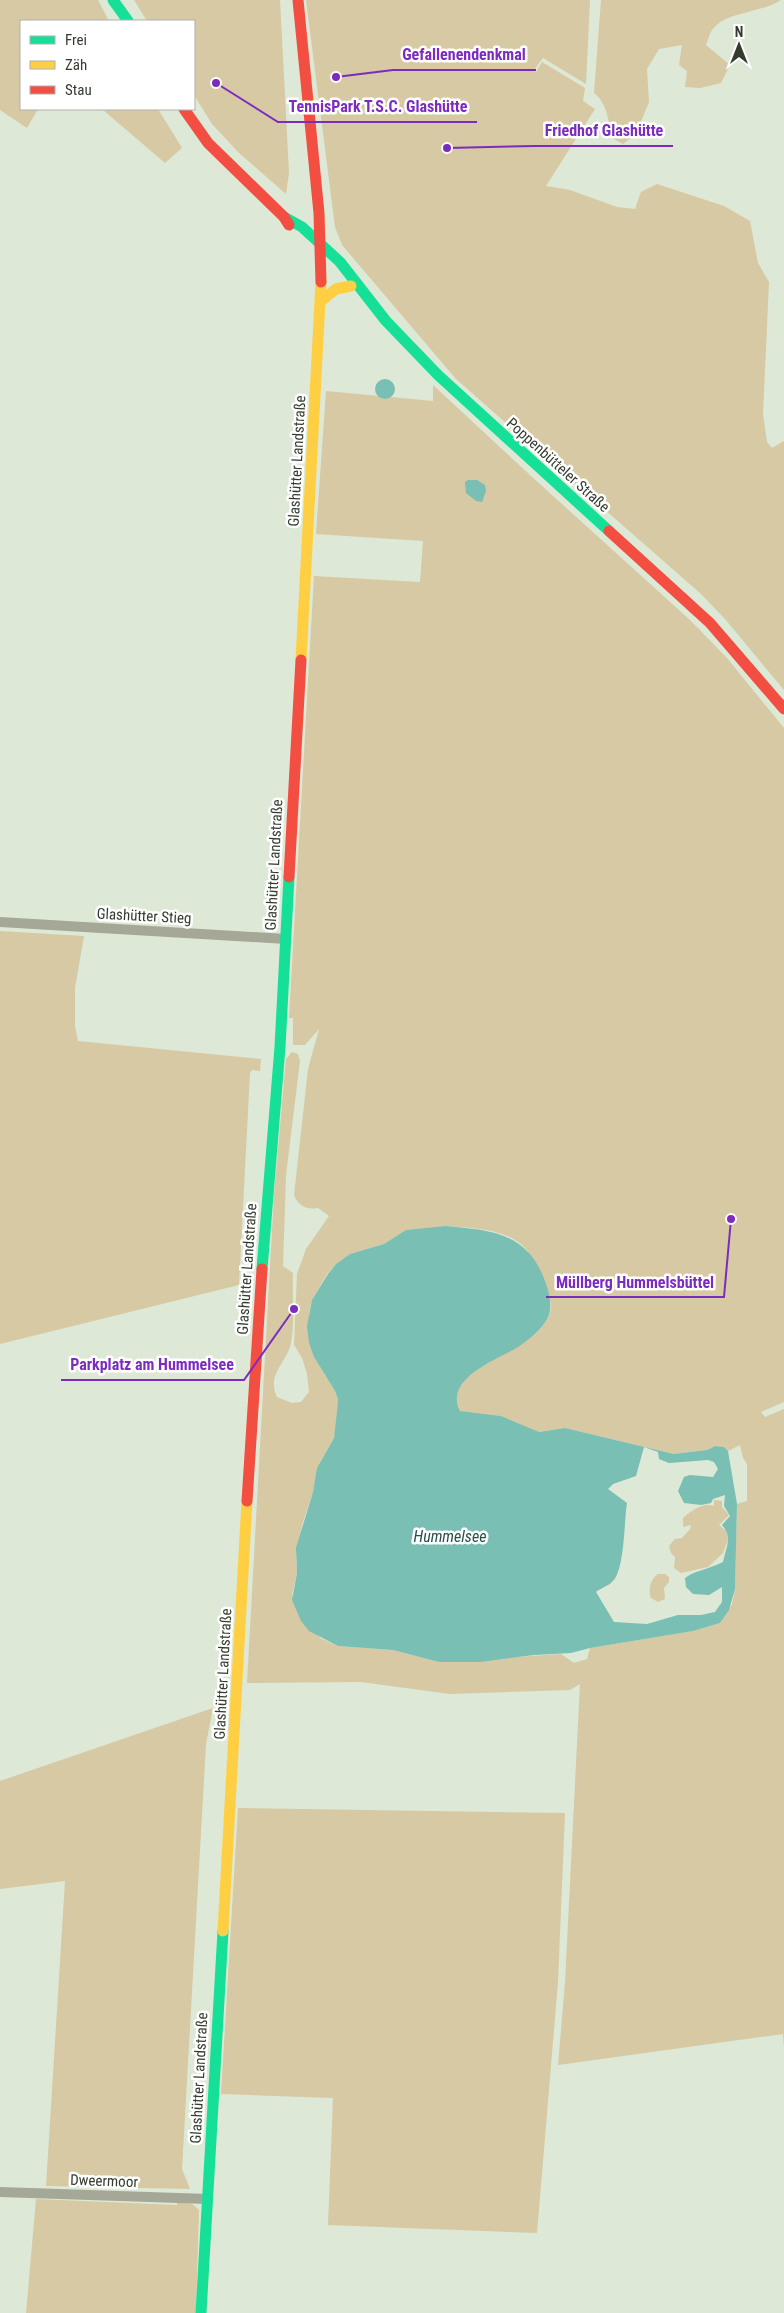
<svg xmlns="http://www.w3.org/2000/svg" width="784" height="2313" font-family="'Roboto Condensed',sans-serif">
<rect width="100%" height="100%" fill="#dde8d6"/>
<g fill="#d6c9a3" fill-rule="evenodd">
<path d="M 0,0 L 98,0 L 109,21 L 21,21 L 21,109 L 38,109 L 27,128 L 0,110 Z"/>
<path d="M 134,0 L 280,0 L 289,173 L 286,194 L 239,153 L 212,124 L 194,95 L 194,21 L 147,21 Z"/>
<path d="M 306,0 L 590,0 L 586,84 L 543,58 L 534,70 L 536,72 L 542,62 L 585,88 L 583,101 L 595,109 L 546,186 L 570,190 L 617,207 L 635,209 L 641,192 L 657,184 L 724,206 L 750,221 L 758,263 L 769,282 L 763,414 L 767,442 L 772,448 L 784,441 L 784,690 L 725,619 L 701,594 L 456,379 L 342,245 L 335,227 Z"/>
<path d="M 601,0 L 781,0 C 762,13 726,11 712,30 C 709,34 708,41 706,45 L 730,65 L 721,83 L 700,88 L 685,87 L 687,71 L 679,65 L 682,45 L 659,49 L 647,69 L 649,102 L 636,134 L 623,144 L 612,138 C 609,123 607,102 594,93 Z"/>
<path d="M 102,109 L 158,109 L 182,148 L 165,163 Z"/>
<path d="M 433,385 L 531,476 L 690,620 L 727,658 L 784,728 L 784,1402 L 761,1412 L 765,1417 L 784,1409 L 784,2047 L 783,2034 L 558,2065 L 565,1982 L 580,1684 L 570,1690 L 450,1694 L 361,1682 L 247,1683 L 274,1194 L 286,1059 L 292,1052 L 298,1054 L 300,1061 L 286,1175 L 283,1266 L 293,1273 C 292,1296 295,1321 291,1343 C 287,1363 266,1374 277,1397 L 292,1403 L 301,1402 L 309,1392 L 307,1374 L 302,1358 L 294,1345 L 297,1274 L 306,1249 L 329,1216 L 318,1208 C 307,1210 298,1206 294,1195 L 308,1069 L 319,1029 L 305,1045 L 293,1045 L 293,1018 L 289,1018 L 314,576 L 420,582 L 423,541 L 316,534 L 326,391 L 433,401 ZM 445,1226 C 471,1228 506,1228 525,1248 C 530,1253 532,1263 535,1269 C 540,1278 548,1289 550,1300 C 561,1351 436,1361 460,1411 L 501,1416 L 538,1432 L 565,1428 L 674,1454 L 707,1450 L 715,1446 L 724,1447 L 728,1451 L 740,1445 L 743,1458 L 747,1464 L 747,1501 L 737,1504 L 735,1589 L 732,1604 L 720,1623 L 693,1631 L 590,1648 L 587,1659 L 574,1663 L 561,1654 L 439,1662 L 393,1650 L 338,1646 L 320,1638 L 292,1595 L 297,1573 L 296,1557 L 302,1525 L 313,1492 L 320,1462 L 334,1438 L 337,1421 L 338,1398 L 335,1391 L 314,1357 L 309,1313 L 312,1300 L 327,1274 L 336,1264 L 350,1254 L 384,1244 L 406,1230 Z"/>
<path d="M 0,931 L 84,936 L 75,988 L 75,1026 L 78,1041 L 261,1059 L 260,1071 L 252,1070 L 250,1073 L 239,1285 L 0,1344 Z"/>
<path d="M 714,1500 L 722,1501 L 722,1507 L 729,1515 L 719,1525 L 726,1531 L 728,1540 L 723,1553 L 708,1567 L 681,1573 L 674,1568 L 675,1557 L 671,1553 L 669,1546 L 675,1539 L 682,1538 L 690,1529 L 691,1525 L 683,1527 L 683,1518 C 691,1511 703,1502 714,1506 Z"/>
<path d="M 658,1574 L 665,1574 L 669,1577 L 669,1582 L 664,1588 L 665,1599 L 658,1602 L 651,1598 C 648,1590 650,1579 658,1574 Z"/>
<path d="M 213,1708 L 206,1744 L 182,2169 L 190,2189 L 46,2186 L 65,1881 L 0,1889 L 0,1781 Z"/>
<path d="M 238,1808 L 565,1813 L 558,1982 L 537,2233 L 328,2225 L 333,2098 L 221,2094 Z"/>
<path d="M 36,2199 L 177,2205 L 177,2201 L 192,2204 L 199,2210 L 196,2313 L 26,2313 Z"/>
</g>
<g fill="#79bfb3" fill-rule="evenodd">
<circle cx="385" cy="389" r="10"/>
<path d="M 468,480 L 477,480 L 485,485 L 486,491 L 482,502 L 476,501 L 466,493 L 465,482 Z"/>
<path d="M 445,1226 C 493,1230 529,1233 546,1284 C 550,1295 553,1311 546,1321 C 540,1331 527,1341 518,1347 C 499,1359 443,1378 460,1411 L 501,1416 L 539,1432 L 565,1428 L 674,1454 L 707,1450 L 715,1446 L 724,1447 L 728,1451 L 737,1504 L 735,1589 L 729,1610 L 720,1623 L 693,1631 L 590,1648 L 571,1653 L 534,1655 L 480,1662 L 439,1662 L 393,1650 L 338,1646 L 309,1631 L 301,1621 L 292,1600 L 297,1573 L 296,1548 L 313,1492 L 317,1468 L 334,1438 L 337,1412 L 338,1399 L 335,1391 L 314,1357 L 309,1343 L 307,1326 L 312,1300 L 328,1274 L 336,1264 L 350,1254 L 384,1244 L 406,1230 ZM 644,1447 L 658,1452 L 659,1459 L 669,1463 L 708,1460 L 714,1462 L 718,1469 L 713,1477 L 690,1475 L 684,1477 L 678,1491 L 684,1503 L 701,1505 L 711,1503 L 713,1499 L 725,1495 L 724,1506 L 730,1516 L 722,1525 C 733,1538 726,1547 723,1562 C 710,1569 696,1570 685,1578 L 686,1587 L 693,1594 L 709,1595 L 722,1587 L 722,1602 L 715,1612 L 701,1615 L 678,1615 L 647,1624 L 614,1622 L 596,1592 C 601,1588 608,1586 612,1582 C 625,1571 624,1520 627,1503 L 608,1489 L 613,1484 L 636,1476 Z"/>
</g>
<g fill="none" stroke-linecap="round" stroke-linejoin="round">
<g stroke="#a5a896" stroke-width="10">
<path d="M 0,922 L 286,939"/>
<path d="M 0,2192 L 208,2199"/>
</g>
<g stroke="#16e098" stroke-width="11">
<path d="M 113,0 L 128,21"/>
<path d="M 284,217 L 302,227 L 340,262 L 386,321 L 438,375 L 609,531"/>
<path d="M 262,1269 L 280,1047 L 289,877"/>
<path d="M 201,2313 L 223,1931"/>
</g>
<g stroke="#ffcf43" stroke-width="11">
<path d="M 321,301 L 336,289 L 351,286"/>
<path d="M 301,660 L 321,282"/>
<path d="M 223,1931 L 247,1501"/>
</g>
<g stroke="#f24e42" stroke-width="11">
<path d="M 298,0 L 319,213 L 321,282"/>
<path d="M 184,109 L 208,143 L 284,217 L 289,225"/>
<path d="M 609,531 L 710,623 L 784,709"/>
<path d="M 289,877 L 301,660"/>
<path d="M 247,1501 L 262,1269"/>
</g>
</g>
<g text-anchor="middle" stroke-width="5" stroke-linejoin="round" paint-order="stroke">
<g font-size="15" fill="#343c2f" stroke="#fff">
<text transform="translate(297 461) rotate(-87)" y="5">Glashütter Landstraße</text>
<text transform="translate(558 465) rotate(42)" y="5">Poppenbütteler Straße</text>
<text transform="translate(274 865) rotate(-87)" y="5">Glashütter Landstraße</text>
<text transform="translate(144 916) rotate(3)" y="5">Glashütter Stieg</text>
<text transform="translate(247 1269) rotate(-86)" y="5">Glashütter Landstraße</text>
<text transform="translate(223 1674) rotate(-87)" y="5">Glashütter Landstraße</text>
<text transform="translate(199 2078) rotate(-87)" y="5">Glashütter Landstraße</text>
<text transform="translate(104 2181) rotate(2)" y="5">Dweermoor</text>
</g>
<g font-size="16" font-style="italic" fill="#25504b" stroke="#fff">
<text x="450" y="1542">Hummelsee</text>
</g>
</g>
<path fill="none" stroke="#7b2cbf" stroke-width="2" d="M336 77L393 70H536M216 83L278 122H477M447 148L535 146H673M731 1219L724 1297H546M294 1309L244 1380H61"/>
<g fill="#7b2cbf" stroke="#fff" stroke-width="2">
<circle cx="336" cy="77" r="5"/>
<circle cx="216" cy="83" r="5"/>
<circle cx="447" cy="148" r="5"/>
<circle cx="731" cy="1219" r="5"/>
<circle cx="294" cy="1309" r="5"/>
</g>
<g font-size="16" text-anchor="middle" font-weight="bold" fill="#7b2cbf" stroke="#fff" stroke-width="5" stroke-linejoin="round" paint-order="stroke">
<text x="464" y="60">Gefallenendenkmal</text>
<text x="378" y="112">TennisPark T.S.C. Glashütte</text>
<text x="604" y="136">Friedhof Glashütte</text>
<text x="635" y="1288">Müllberg Hummelsbüttel</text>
<text x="152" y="1370">Parkplatz am Hummelsee</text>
</g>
<rect x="20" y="20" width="175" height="90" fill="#ffffff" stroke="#aeb1ac"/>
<rect x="30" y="36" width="25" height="8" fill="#16e098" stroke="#aeb1ac"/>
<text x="65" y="45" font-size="15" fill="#343c2f">Frei</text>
<rect x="30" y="61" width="25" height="8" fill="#ffcf43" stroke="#aeb1ac"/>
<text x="65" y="70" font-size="15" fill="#343c2f">Zäh</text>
<rect x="30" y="86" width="25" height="8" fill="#f24e42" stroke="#aeb1ac"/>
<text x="65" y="95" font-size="15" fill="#343c2f">Stau</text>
<g transform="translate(739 45)" stroke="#ffffff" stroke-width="4" paint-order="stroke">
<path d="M0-4L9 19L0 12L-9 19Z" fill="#343c2f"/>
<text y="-8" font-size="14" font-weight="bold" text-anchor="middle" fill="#343c2f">N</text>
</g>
</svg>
